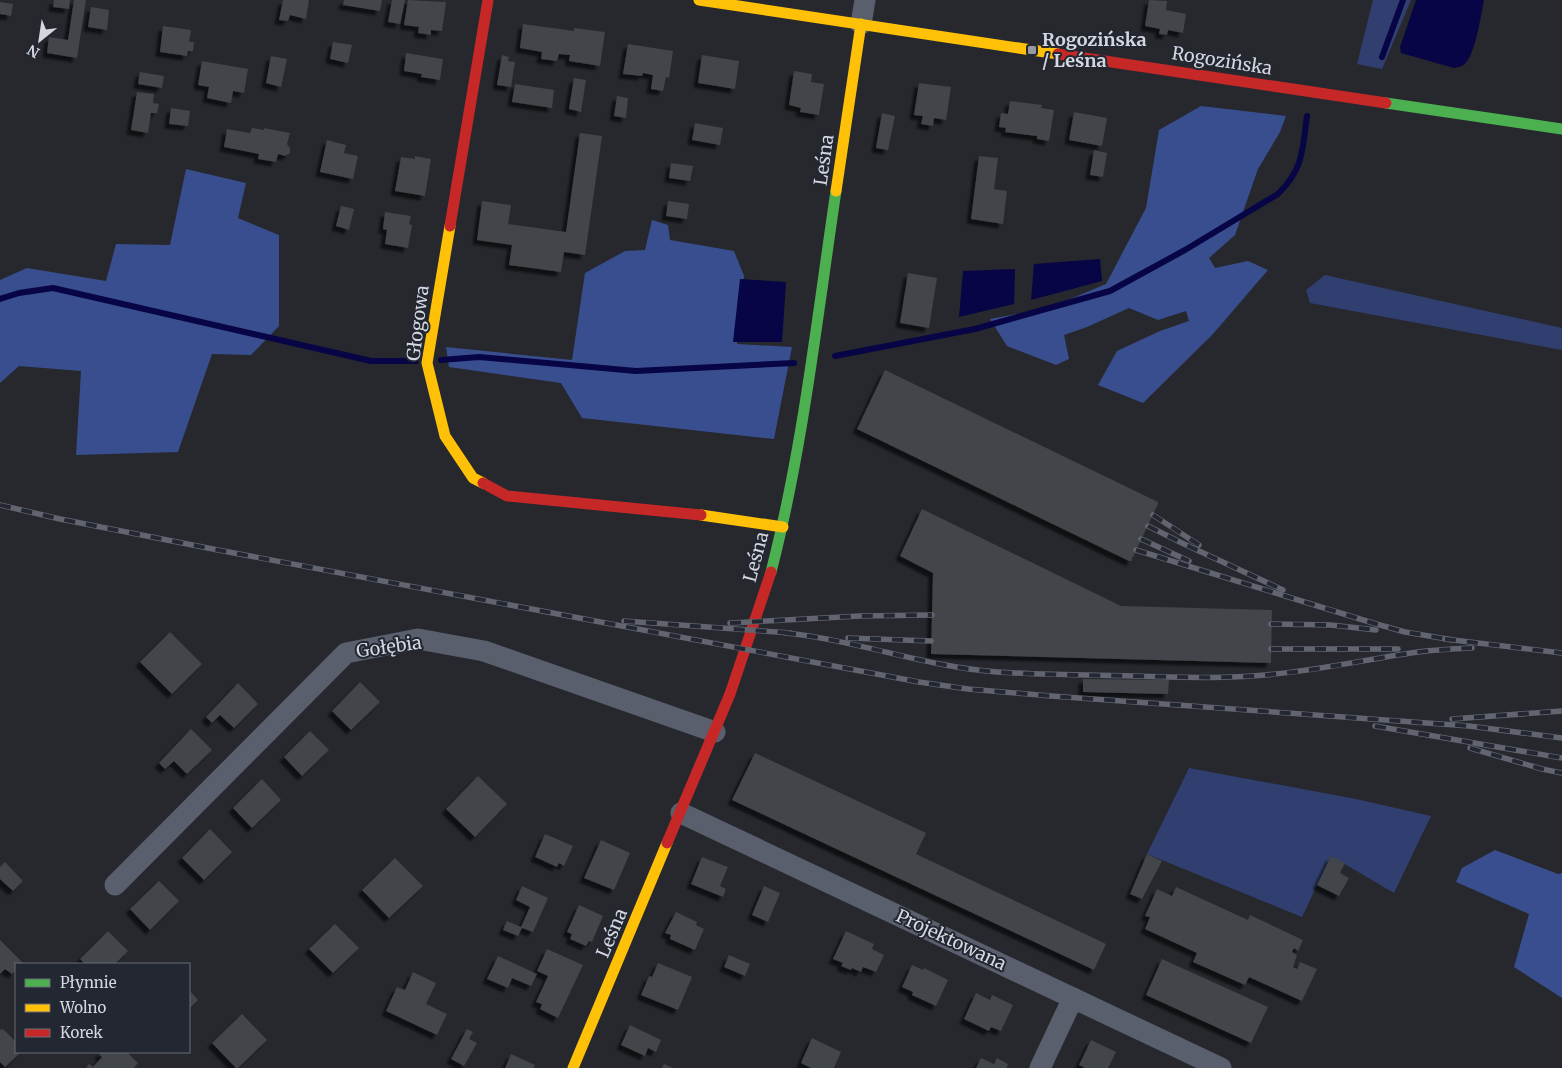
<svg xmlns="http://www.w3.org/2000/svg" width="1562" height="1068" font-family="Merriweather,serif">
<defs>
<filter id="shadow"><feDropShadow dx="-4.5" dy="4.5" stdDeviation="1" flood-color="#0009"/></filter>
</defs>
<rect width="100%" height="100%" fill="#26282e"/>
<g fill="#303f6f">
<path d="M 1373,0 L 1411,0 L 1382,69 L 1357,64 Z"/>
<path d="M 1325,275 L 1562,328 L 1562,350 L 1310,303 L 1306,290 Z"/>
<path d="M 1189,768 L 1356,799 L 1431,816 L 1394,893 L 1331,856 L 1302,917 L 1147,854 Z"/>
</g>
<g fill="#394e8e">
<path d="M 1201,106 L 1286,116 L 1280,132 L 1258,169 L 1235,235 L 1209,258 L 1215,268 L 1248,261 L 1268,270 L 1213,334 L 1143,403 L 1098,385 L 1117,351 L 1160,331 L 1189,321 L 1186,311 L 1158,320 L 1129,308 L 1087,327 L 1064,335 L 1069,359 L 1056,365 L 1007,346 L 990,319 L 1049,308 L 1106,284 L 1146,208 L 1159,130 Z"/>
<path d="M 186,169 L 246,183 L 238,218 L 279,235 L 279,326 L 251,355 L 212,354 L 178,452 L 76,455 L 81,371 L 19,366 L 0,383 L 0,280 L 27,268 L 106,281 L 116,244 L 170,245 Z"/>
<path d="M 652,220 L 668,225 L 670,240 L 734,251 L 744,276 L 737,344 L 792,347 L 774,439 L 582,418 L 561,383 L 449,367 L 446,347 L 572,360 L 585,273 L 625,251 L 645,250 Z"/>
<path d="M 1495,850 L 1558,874 L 1562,873 L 1562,998 L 1514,967 L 1529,914 L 1456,882 L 1462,868 Z"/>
</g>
<g fill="#070545">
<path d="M 1416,0 L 1484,0 C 1481,14 1475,60 1462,66 C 1460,67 1457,67 1454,68 L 1401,53 L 1400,47 Z"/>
<path d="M 1100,259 L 1102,281 L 1031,300 L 1034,264 Z"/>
<path d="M 1015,269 L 1014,304 L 959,317 L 963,271 Z"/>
<path d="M 740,279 L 786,282 L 782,342 L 733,342 Z"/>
</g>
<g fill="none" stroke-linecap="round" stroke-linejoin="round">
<g stroke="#070545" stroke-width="6">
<path d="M 1382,57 L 1403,0"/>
<path d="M 0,299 L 19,293 L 53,288 L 371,361 L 416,361"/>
<path d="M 835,356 L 975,329 L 1110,291 L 1185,250 L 1278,194 C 1304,168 1302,151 1307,116"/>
<path d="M 441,360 L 479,357 L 636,371 L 794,363"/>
</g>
</g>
<g fill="#424449" filter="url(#shadow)">
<path d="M 54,0 L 70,0 L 69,9 L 53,7 Z"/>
<path d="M 74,0 L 86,0 L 77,58 L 47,53 L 49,37 L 68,40 Z"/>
<path d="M 283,0 L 309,0 L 306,19 L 290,15 L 288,21 L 279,20 Z"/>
<path d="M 344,0 L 382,0 L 380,11 L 343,5 Z"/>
<path d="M 392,0 L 405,0 L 400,24 L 388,22 Z"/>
<path d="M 408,0 L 446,2 L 442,31 L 431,30 L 431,35 L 418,33 L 419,27 L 404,25 Z"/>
<path d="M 1149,0 L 1167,1 L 1166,10 L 1186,14 L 1183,33 L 1168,30 L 1167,35 L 1159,34 L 1160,29 L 1145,26 Z"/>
<path d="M 0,2 L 13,4 L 11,16 L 0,14 Z"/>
<path d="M 91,7 L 109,10 L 107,30 L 88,27 Z"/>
<path d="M 523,24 L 574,31 L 574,28 L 605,32 L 600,66 L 569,61 L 570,55 L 559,54 L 557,61 L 541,59 L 542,52 L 520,48 Z"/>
<path d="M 163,26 L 191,30 L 189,42 L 194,42 L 193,51 L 188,51 L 187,56 L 160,52 Z"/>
<path d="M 333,42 L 352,45 L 348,63 L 330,59 Z"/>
<path d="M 628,44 L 673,51 L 669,78 L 666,77 L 663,91 L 651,89 L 653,75 L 643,73 L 642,76 L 623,74 Z"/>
<path d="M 406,53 L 443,59 L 440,80 L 421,77 L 422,74 L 404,71 Z"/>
<path d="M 502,55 L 509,57 L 508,61 L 515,62 L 511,87 L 497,85 Z"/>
<path d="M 702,55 L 739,61 L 735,89 L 698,83 Z"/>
<path d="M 271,56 L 287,59 L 281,87 L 266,83 Z"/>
<path d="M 202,61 L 248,69 L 244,93 L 233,91 L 231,103 L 207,98 L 209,87 L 198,85 Z"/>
<path d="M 794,71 L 812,74 L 811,82 L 824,84 L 819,115 L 800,112 L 801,108 L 789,105 Z"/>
<path d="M 140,72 L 164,76 L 162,88 L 138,84 Z"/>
<path d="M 574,78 L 586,80 L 581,112 L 569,109 Z"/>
<path d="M 919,83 L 951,87 L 946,120 L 934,118 L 933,126 L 921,124 L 923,116 L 914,115 Z"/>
<path d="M 515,84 L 554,90 L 552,108 L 512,102 Z"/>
<path d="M 137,92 L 154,94 L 153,103 L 159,104 L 157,113 L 151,113 L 148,133 L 131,130 Z"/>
<path d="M 617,96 L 628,98 L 626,118 L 614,116 Z"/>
<path d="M 1010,101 L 1042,105 L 1041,108 L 1054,110 L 1049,141 L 1037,139 L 1037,136 L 1005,132 L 1006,128 L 999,127 L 1001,113 L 1008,114 Z"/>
<path d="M 171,108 L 190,111 L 188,126 L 169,124 Z"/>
<path d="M 1074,112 L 1107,118 L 1102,146 L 1069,140 Z"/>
<path d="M 882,113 L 895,116 L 888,150 L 876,148 Z"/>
<path d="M 695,123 L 723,128 L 720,145 L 692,140 Z"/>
<path d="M 252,128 L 264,130 L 264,128 L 290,133 L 287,144 L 290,148 L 290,153 L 285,156 L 278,154 L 276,162 L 258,159 L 259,154 L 224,147 L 227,129 L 250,133 Z"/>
<path d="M 580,133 L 602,136 L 585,255 L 564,252 L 561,272 L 509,265 L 512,245 L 477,240 L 482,201 L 511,205 L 508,224 L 566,232 Z"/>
<path d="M 327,140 L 346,145 L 344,153 L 358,156 L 353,179 L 320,172 Z"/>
<path d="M 1094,150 L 1107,153 L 1103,177 L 1090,175 Z"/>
<path d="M 415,156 L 431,159 L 425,196 L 395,191 L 401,157 L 415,159 Z"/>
<path d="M 979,156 L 998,158 L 994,189 L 1007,191 L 1003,224 L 971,219 Z"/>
<path d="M 671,163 L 693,166 L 690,181 L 669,178 Z"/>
<path d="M 668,201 L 689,204 L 687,219 L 666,216 Z"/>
<path d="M 341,206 L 354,209 L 349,230 L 336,226 Z"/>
<path d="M 385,212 L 411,216 L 409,224 L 412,225 L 408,248 L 385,244 L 387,230 L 383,229 Z"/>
<path d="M 908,273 L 937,278 L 929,328 L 900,323 Z"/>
<path d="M 885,370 L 1158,502 L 1158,504 L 1131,561 L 1129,561 L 857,429 Z"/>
<path d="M 922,509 L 1121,606 L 1272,610 L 1271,663 L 931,654 L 933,573 L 900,556 Z"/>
<path d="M 170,632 L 202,664 L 172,694 L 140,662 Z"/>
<path d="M 1083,679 L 1169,680 L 1168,694 L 1083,692 Z"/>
<path d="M 360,682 L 380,702 L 351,730 L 332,711 Z"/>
<path d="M 238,683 L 258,704 L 234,728 L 220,715 L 212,723 L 206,717 Z"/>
<path d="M 191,729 L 212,750 L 187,774 L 174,761 L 165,769 L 159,763 Z"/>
<path d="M 310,731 L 329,750 L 302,776 L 284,757 Z"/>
<path d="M 755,753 L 926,833 L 916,854 L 1106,944 L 1094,970 L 732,800 Z"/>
<path d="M 478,776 L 507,804 L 475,837 L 446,809 Z"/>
<path d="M 262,779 L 281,800 L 252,828 L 233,808 Z"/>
<path d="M 210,829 L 232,852 L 204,880 L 182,858 Z"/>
<path d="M 545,834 L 573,846 L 564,866 L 559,863 L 557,867 L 535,857 Z"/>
<path d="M 601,840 L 630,853 L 614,890 L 584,878 Z"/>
<path d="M 1147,854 L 1162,861 L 1142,899 L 1130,894 Z"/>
<path d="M 1331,856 L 1345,863 L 1340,873 L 1349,878 L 1339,896 L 1317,885 Z"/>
<path d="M 702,857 L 728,867 L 720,886 L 726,889 L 723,897 L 691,884 Z"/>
<path d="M 395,858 L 423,886 L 389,918 L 362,890 Z"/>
<path d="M 5,862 L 23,881 L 13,891 L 0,879 L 0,867 Z"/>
<path d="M 159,881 L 179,901 L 150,930 L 130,909 Z"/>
<path d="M 522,886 L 548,898 L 533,932 L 522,928 L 518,936 L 503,930 L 507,921 L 521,927 L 530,907 L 516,900 Z"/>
<path d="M 764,886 L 780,893 L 768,922 L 752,915 Z"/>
<path d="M 1176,887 L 1248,920 L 1250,915 L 1303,940 L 1298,951 L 1294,948 L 1292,952 L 1297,955 L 1293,967 L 1297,969 L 1300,962 L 1317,969 L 1302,1001 L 1249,977 L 1245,985 L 1193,962 L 1197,953 L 1145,929 L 1150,917 L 1145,916 L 1157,889 L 1172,896 Z"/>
<path d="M 579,905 L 603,916 L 592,942 L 589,941 L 586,946 L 570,939 L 572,934 L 567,932 Z"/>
<path d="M 676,912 L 697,922 L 696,925 L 704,929 L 695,950 L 670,939 L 671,935 L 665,933 Z"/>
<path d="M 335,924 L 359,948 L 333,973 L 309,949 Z"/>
<path d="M 108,931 L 128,951 L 115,964 L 85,964 L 80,959 Z"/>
<path d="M 846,931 L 874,944 L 872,949 L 884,955 L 876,972 L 863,967 L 861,972 L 852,968 L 851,970 L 841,966 L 843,963 L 833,959 Z"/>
<path d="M 0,940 L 23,963 L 16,964 L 16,970 L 12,974 L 5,969 L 0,974 Z"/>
<path d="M 547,949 L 583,965 L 558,1018 L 540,1009 L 542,1004 L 536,1002 L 548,976 L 537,971 Z"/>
<path d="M 729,955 L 750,964 L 745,976 L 724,967 Z"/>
<path d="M 498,956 L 537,974 L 531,986 L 512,978 L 508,988 L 487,979 Z"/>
<path d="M 1162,959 L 1268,1007 L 1251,1043 L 1146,995 Z"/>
<path d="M 658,963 L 692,977 L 678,1010 L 641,995 L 649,976 L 652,977 Z"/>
<path d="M 912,965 L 923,970 L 924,968 L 948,980 L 936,1006 L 912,995 L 913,992 L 902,987 Z"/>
<path d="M 413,972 L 436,983 L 426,1004 L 447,1014 L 437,1035 L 386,1011 L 397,987 L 405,990 Z"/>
<path d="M 189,990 L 198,1000 L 189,1009 Z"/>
<path d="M 976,993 L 990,1000 L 992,995 L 1013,1005 L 1001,1031 L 991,1027 L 989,1031 L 964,1019 Z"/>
<path d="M 242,1014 L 267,1040 L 238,1068 L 236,1068 L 212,1043 Z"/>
<path d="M 630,1025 L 661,1040 L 656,1052 L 648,1048 L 645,1056 L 621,1045 Z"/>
<path d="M 0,1029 L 1,1030 L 3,1029 L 16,1042 L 16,1052 L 21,1052 L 5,1067 L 0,1062 Z"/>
<path d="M 467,1029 L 473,1032 L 469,1039 L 477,1043 L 464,1066 L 451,1059 Z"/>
<path d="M 812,1038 L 841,1052 L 834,1068 L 811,1068 L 801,1063 Z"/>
<path d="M 1091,1040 L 1116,1052 L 1108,1068 L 1085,1068 L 1079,1065 Z"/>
<path d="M 100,1052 L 127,1052 L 138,1063 L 134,1068 L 86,1068 L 89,1064 L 93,1067 L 102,1057 L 99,1054 Z"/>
<path d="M 511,1054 L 535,1065 L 534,1068 L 505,1068 Z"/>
<path d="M 981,1058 L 994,1064 L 997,1058 L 1008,1064 L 1007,1068 L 976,1068 Z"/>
<path d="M 664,1064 L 673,1068 L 662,1068 Z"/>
</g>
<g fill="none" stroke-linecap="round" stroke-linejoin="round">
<g stroke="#595f6d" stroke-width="21">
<path d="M 861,24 L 865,0"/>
<path d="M 681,813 L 1221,1068"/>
<path d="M 115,885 L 346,653 L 418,639 L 484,651 L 715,732"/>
<path d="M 1040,1068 L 1073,998"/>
</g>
<g stroke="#4caf50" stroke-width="11">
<path d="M 1386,103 L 1562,129"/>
<path d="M 771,572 C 803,448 817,318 836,191"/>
</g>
<g stroke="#ffc107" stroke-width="11">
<path d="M 699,0 L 1058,54"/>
<path d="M 836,191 L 861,24"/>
<path d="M 450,226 L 427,363 L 445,436 L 473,478 L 483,483"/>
<path d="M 701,515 L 783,527"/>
<path d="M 573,1068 L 667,843"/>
</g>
<g stroke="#c62828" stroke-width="11">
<path d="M 1058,54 L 1386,103"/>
<path d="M 450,226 L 488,0"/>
<path d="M 483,483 L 507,496 L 701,515"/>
<path d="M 667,843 L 730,694 L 771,572"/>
</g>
<defs>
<g id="rail">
<path d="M 0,505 L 60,519 L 218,550 L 919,682 L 968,689 L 1051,696 L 1469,726 L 1562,738"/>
<path d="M 1153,515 L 1199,545"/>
<path d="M 1148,526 L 1184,544 L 1283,590"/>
<path d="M 1141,539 L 1189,561"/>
<path d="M 1136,550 L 1373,623 L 1405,632 L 1453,640"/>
<path d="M 624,621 L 791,633"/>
<path d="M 730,623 L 860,616 L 932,615"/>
<path d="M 1271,624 L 1331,625 L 1376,630"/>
<path d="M 785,633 C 857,640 925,667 997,672 C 1042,675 1088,675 1133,676 C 1177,677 1222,679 1265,675 C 1315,671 1363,660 1411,653 C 1431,650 1452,649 1472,648"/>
<path d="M 848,638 L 931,641"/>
<path d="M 1445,639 L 1562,653"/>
<path d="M 1271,649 L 1398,649"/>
<path d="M 1452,719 L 1562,711"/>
<path d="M 1375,726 L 1562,758"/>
<path d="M 1470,748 L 1542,769 L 1562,773"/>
</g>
</defs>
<use href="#rail" stroke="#62656f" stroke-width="5.5"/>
<use href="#rail" stroke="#232732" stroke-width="4" stroke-dasharray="11" stroke-linecap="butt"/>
</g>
<rect fill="#979aa0" stroke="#232732" stroke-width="2" x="1027" y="45" width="10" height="10" rx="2.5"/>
<g text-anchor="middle" stroke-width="4" stroke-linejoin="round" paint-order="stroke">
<g font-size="18" font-weight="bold" fill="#d4d7de" stroke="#232732" text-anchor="start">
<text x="1042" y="46">Rogozińska<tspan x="1042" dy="21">/ Leśna</tspan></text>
</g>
<g font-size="18" fill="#d4d7de" stroke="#232732">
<text transform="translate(1222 61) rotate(9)" y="6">Rogozińska</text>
<text transform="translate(824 160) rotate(-82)" y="6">Leśna</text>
<text transform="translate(418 323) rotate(-83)" y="6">Głogowa</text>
<text transform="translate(756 557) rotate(-75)" y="6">Leśna</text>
<text transform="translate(389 647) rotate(-8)" y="6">Gołębia</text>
<text transform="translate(612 933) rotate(-67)" y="6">Leśna</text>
<text transform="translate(951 940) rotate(25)" y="6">Projektowana</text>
</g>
</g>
<rect x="15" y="963" width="175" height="90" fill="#232732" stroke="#6a6d77"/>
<rect x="25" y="979" width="25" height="8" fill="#4caf50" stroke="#6a6d77"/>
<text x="60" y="988" font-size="15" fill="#d4d7de">Płynnie</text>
<rect x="25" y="1004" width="25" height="8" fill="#ffc107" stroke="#6a6d77"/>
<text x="60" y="1013" font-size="15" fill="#d4d7de">Wolno</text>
<rect x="25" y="1029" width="25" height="8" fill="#c62828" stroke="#6a6d77"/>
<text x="60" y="1038" font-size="15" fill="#d4d7de">Korek</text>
<g transform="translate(40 40) rotate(210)" stroke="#232732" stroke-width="4" paint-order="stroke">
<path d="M0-4L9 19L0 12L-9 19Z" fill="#d4d7de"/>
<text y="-8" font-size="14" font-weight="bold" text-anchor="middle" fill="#d4d7de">N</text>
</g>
</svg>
